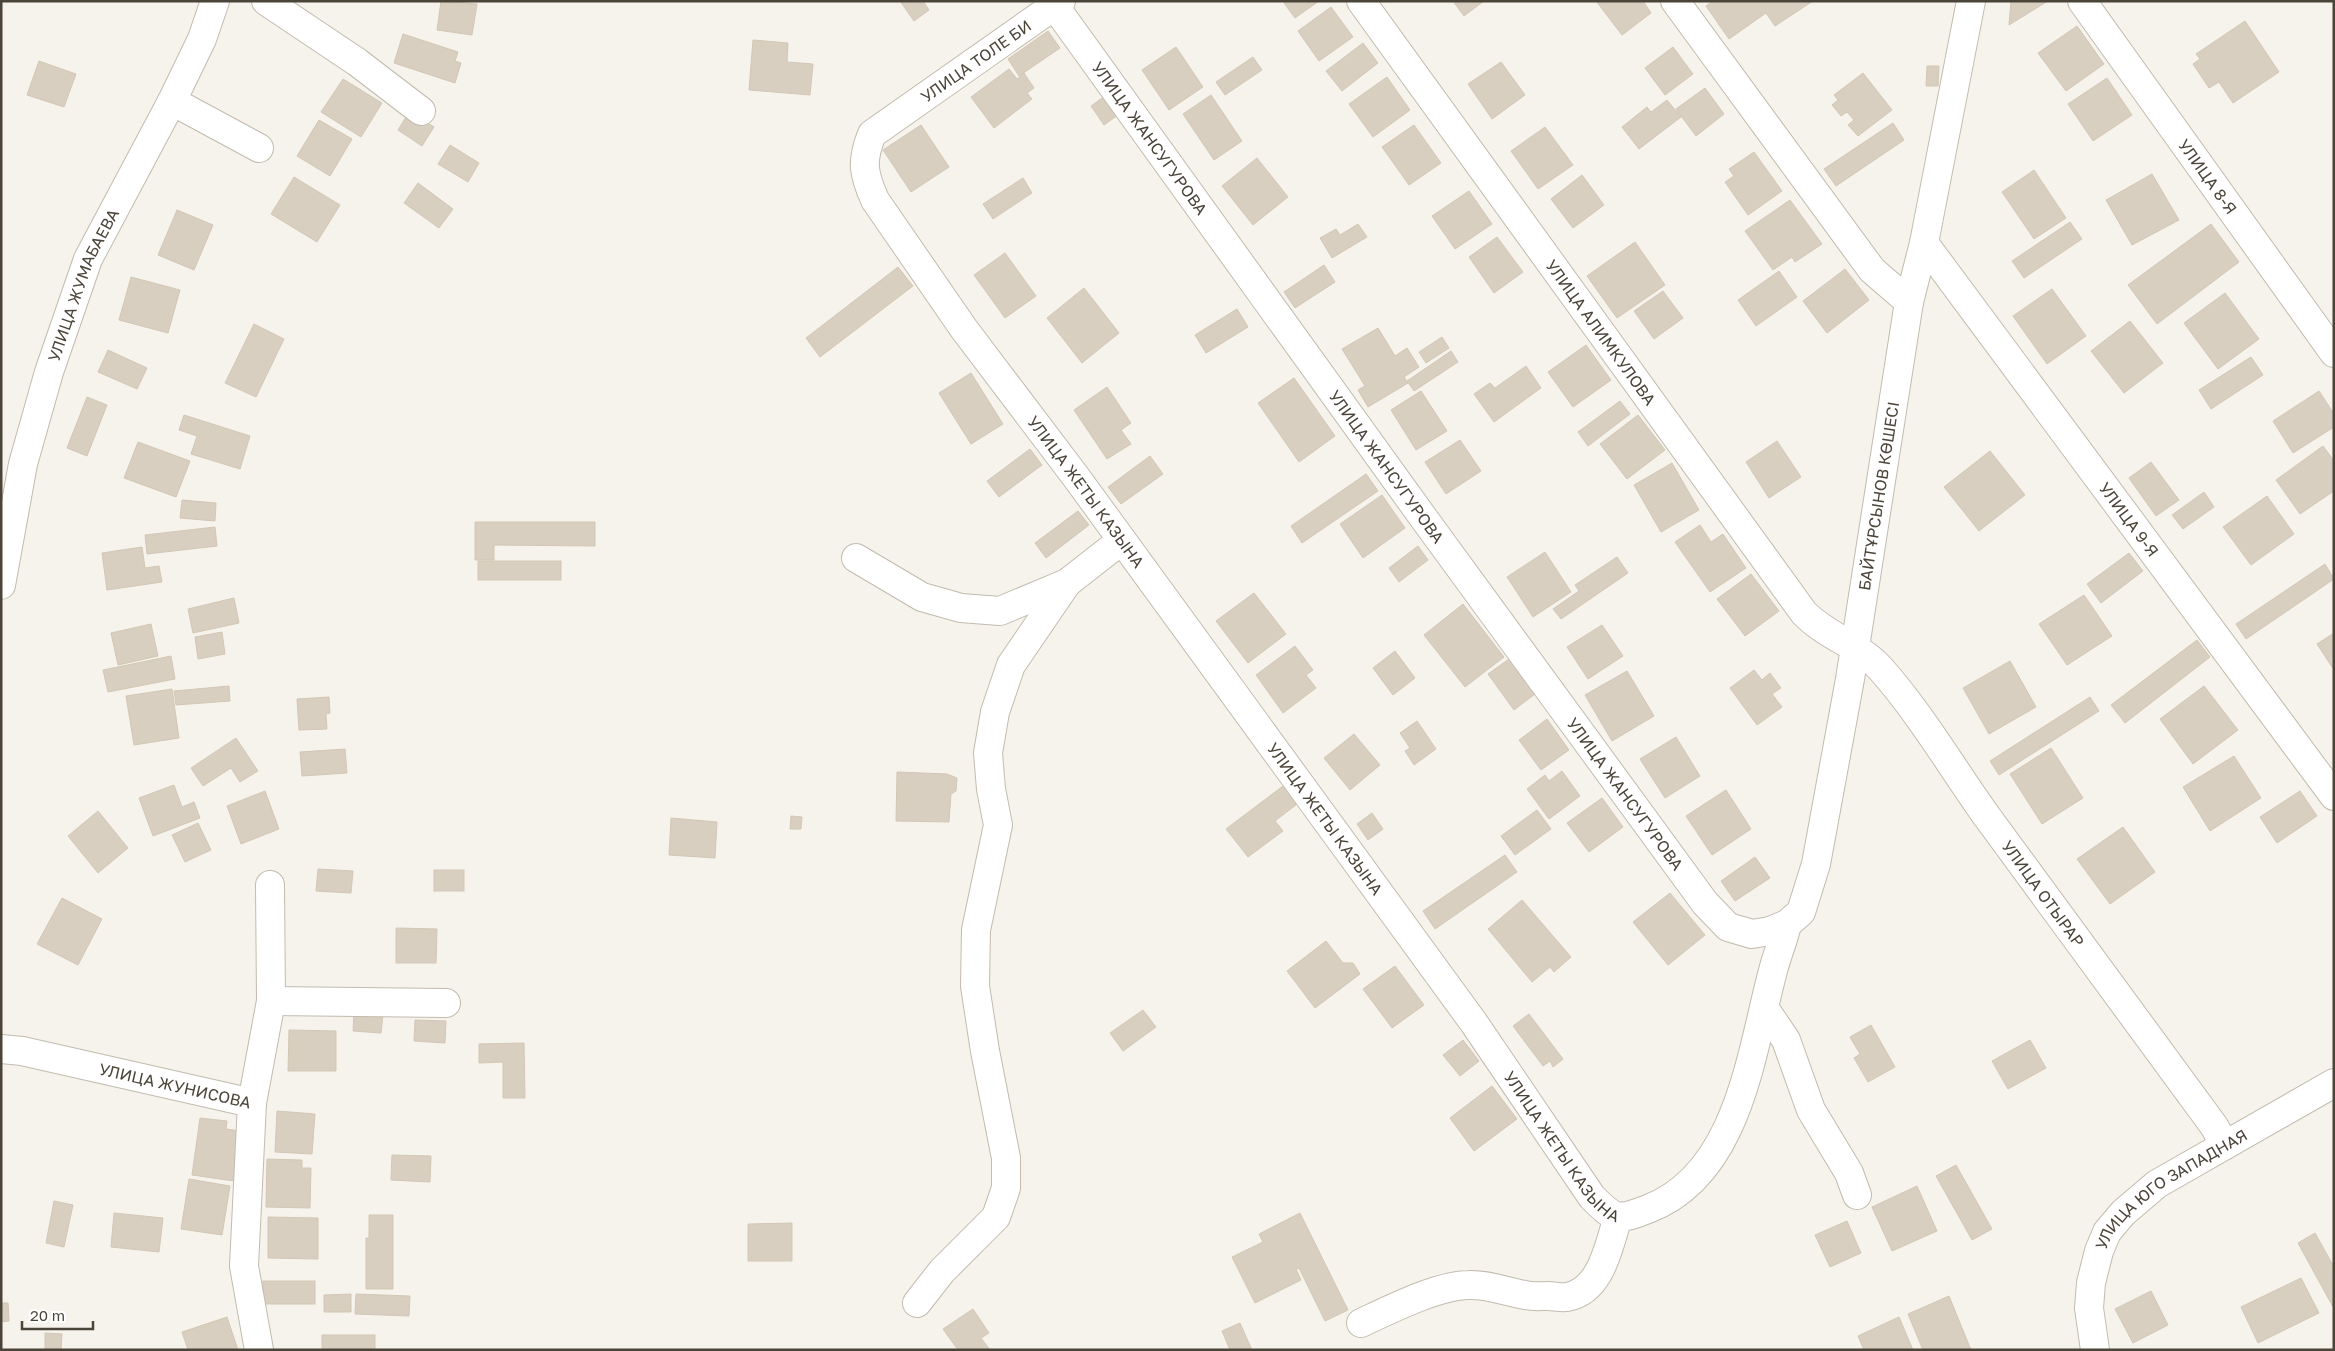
<svg xmlns="http://www.w3.org/2000/svg" width="2335" height="1351" font-family="'Golos Text',sans-serif">
<rect width="100%" height="100%" fill="#f6f3ec"/>
<g fill="#d8cfc1" stroke="#d3c7b4">
<path d="M 441,1 L 477,4 L 472,35 L 437,30 Z"/>
<path d="M 900,1 L 923,1 L 929,10 L 914,21 Z"/>
<path d="M 1286,1 L 1319,1 L 1295,18 L 1284,3 Z"/>
<path d="M 1453,1 L 1484,1 L 1464,16 Z"/>
<path d="M 1596,1 L 1643,1 L 1651,13 L 1622,35 Z"/>
<path d="M 1713,1 L 1813,1 L 1775,26 L 1766,13 L 1729,39 L 1706,6 Z"/>
<path d="M 2011,1 L 2048,1 L 2009,25 Z"/>
<path d="M 1331,7 L 1353,37 L 1319,61 L 1298,31 Z"/>
<path d="M 2245,21 L 2279,72 L 2233,103 L 2219,82 L 2209,88 L 2193,64 L 2200,59 L 2196,54 Z"/>
<path d="M 2077,26 L 2104,64 L 2066,91 L 2038,53 Z"/>
<path d="M 1048,31 L 1060,48 L 1019,76 L 1008,59 Z"/>
<path d="M 403,34 L 458,52 L 455,61 L 461,63 L 455,83 L 394,63 Z"/>
<path d="M 753,40 L 788,43 L 787,62 L 813,64 L 810,95 L 749,90 Z"/>
<path d="M 1363,43 L 1378,63 L 1342,91 L 1326,71 Z"/>
<path d="M 1176,47 L 1203,87 L 1169,110 L 1142,70 Z"/>
<path d="M 1673,47 L 1693,74 L 1665,95 L 1645,68 Z"/>
<path d="M 1253,57 L 1262,70 L 1225,95 L 1216,82 Z"/>
<path d="M 39,61 L 76,74 L 64,107 L 27,95 Z"/>
<path d="M 1501,62 L 1525,95 L 1492,119 L 1468,84 Z"/>
<path d="M 1927,66 L 1939,66 L 1938,86 L 1926,86 Z"/>
<path d="M 1009,69 L 1017,79 L 1024,73 L 1034,88 L 1027,93 L 1032,99 L 994,128 L 971,97 Z"/>
<path d="M 1863,73 L 1892,110 L 1858,136 L 1848,125 L 1854,120 L 1847,112 L 1841,116 L 1832,105 L 1838,100 L 1834,95 Z"/>
<path d="M 1387,77 L 1410,110 L 1373,137 L 1349,104 Z"/>
<path d="M 2107,78 L 2132,115 L 2093,141 L 2068,104 Z"/>
<path d="M 343,79 L 382,103 L 361,137 L 321,112 Z"/>
<path d="M 1705,88 L 1724,114 L 1696,136 L 1676,109 Z"/>
<path d="M 1211,95 L 1242,141 L 1214,160 L 1183,114 Z"/>
<path d="M 1105,96 L 1118,115 L 1104,125 L 1091,106 Z"/>
<path d="M 1667,100 L 1681,117 L 1639,149 L 1622,127 L 1647,107 L 1651,112 Z"/>
<path d="M 409,112 L 434,127 L 422,146 L 398,130 Z"/>
<path d="M 319,120 L 352,139 L 330,176 L 297,156 Z"/>
<path d="M 1893,123 L 1904,140 L 1836,186 L 1824,169 Z"/>
<path d="M 921,125 L 949,167 L 911,192 L 883,150 Z"/>
<path d="M 1414,125 L 1441,163 L 1409,185 L 1382,147 Z"/>
<path d="M 1545,127 L 1573,165 L 1538,189 L 1511,151 Z"/>
<path d="M 450,145 L 479,163 L 468,182 L 438,164 Z"/>
<path d="M 1754,152 L 1782,191 L 1748,215 L 1725,182 L 1734,176 L 1729,169 Z"/>
<path d="M 1257,158 L 1288,197 L 1253,225 L 1222,186 Z"/>
<path d="M 2034,170 L 2066,218 L 2034,239 L 2002,192 Z"/>
<path d="M 2152,174 L 2179,220 L 2132,245 L 2106,200 Z"/>
<path d="M 1582,175 L 1604,205 L 1573,228 L 1551,199 Z"/>
<path d="M 294,177 L 340,205 L 317,242 L 271,214 Z"/>
<path d="M 1023,178 L 1032,193 L 993,219 L 983,204 Z"/>
<path d="M 418,183 L 453,209 L 439,228 L 404,203 Z"/>
<path d="M 1469,191 L 1492,224 L 1455,249 L 1432,216 Z"/>
<path d="M 1790,200 L 1822,244 L 1795,262 L 1792,257 L 1773,270 L 1745,231 Z"/>
<path d="M 177,210 L 213,225 L 194,270 L 158,255 Z"/>
<path d="M 2070,222 L 2082,239 L 2024,278 L 2012,261 Z"/>
<path d="M 1358,224 L 1367,237 L 1332,258 L 1320,238 L 1336,229 L 1340,235 Z"/>
<path d="M 2211,224 L 2239,262 L 2157,324 L 2128,285 Z"/>
<path d="M 1497,237 L 1523,272 L 1494,293 L 1469,257 Z"/>
<path d="M 1635,242 L 1665,285 L 1617,318 L 1587,276 Z"/>
<path d="M 1005,253 L 1036,296 L 1005,318 L 974,275 Z"/>
<path d="M 1324,265 L 1335,282 L 1295,308 L 1284,292 Z"/>
<path d="M 898,267 L 913,286 L 820,357 L 806,338 Z"/>
<path d="M 1845,269 L 1869,300 L 1827,333 L 1803,301 Z"/>
<path d="M 1779,271 L 1797,297 L 1756,326 L 1738,300 Z"/>
<path d="M 131,277 L 180,290 L 168,333 L 119,320 Z"/>
<path d="M 1084,288 L 1119,333 L 1082,363 L 1047,318 Z"/>
<path d="M 2052,289 L 2086,336 L 2047,364 L 2013,316 Z"/>
<path d="M 1663,291 L 1683,318 L 1654,339 L 1634,311 Z"/>
<path d="M 2225,293 L 2259,339 L 2218,369 L 2184,323 Z"/>
<path d="M 1237,309 L 1248,327 L 1206,353 L 1195,335 Z"/>
<path d="M 2130,321 L 2163,363 L 2124,393 L 2091,351 Z"/>
<path d="M 254,324 L 284,339 L 256,397 L 225,383 Z"/>
<path d="M 1378,328 L 1395,356 L 1407,348 L 1419,367 L 1404,377 L 1408,383 L 1368,407 L 1358,390 L 1365,386 L 1342,349 Z"/>
<path d="M 1442,337 L 1449,348 L 1426,363 L 1419,352 Z"/>
<path d="M 1586,345 L 1611,380 L 1573,407 L 1548,372 Z"/>
<path d="M 108,350 L 147,368 L 137,389 L 98,372 Z"/>
<path d="M 1451,351 L 1458,362 L 1414,391 L 1407,381 Z"/>
<path d="M 2251,357 L 2263,375 L 2211,409 L 2199,390 Z"/>
<path d="M 1526,366 L 1541,388 L 1494,422 L 1474,394 L 1490,383 L 1495,388 Z"/>
<path d="M 971,373 L 1003,424 L 971,444 L 939,393 Z"/>
<path d="M 1294,378 L 1335,436 L 1299,462 L 1258,403 Z"/>
<path d="M 1107,387 L 1131,423 L 1121,430 L 1131,444 L 1107,459 L 1074,410 Z"/>
<path d="M 1421,391 L 1447,431 L 1416,450 L 1391,410 Z"/>
<path d="M 2319,391 L 2334,414 L 2334,427 L 2293,453 L 2273,421 Z"/>
<path d="M 87,397 L 107,405 L 87,456 L 67,448 Z"/>
<path d="M 1620,401 L 1630,414 L 1588,446 L 1578,432 Z"/>
<path d="M 184,415 L 250,436 L 240,469 L 191,454 L 197,436 L 179,430 Z"/>
<path d="M 1638,415 L 1665,450 L 1627,479 L 1600,444 Z"/>
<path d="M 1460,440 L 1481,471 L 1446,494 L 1425,462 Z"/>
<path d="M 1777,441 L 1801,477 L 1769,498 L 1746,462 Z"/>
<path d="M 138,442 L 190,461 L 176,497 L 124,478 Z"/>
<path d="M 2323,446 L 2334,461 L 2334,491 L 2300,514 L 2276,480 Z"/>
<path d="M 1030,449 L 1042,465 L 999,497 L 987,481 Z"/>
<path d="M 1990,451 L 2025,495 L 1979,531 L 1944,487 Z"/>
<path d="M 1150,456 L 1163,474 L 1121,504 L 1108,487 Z"/>
<path d="M 2151,462 L 2179,500 L 2156,516 L 2129,478 Z"/>
<path d="M 1672,463 L 1699,510 L 1661,532 L 1634,485 Z"/>
<path d="M 1366,474 L 1378,491 L 1302,543 L 1291,526 Z"/>
<path d="M 2204,492 L 2214,507 L 2183,529 L 2172,515 Z"/>
<path d="M 1382,495 L 1405,528 L 1363,558 L 1340,524 Z"/>
<path d="M 2267,496 L 2294,534 L 2251,565 L 2223,527 Z"/>
<path d="M 182,500 L 216,503 L 215,521 L 180,518 Z"/>
<path d="M 1078,511 L 1089,525 L 1046,558 L 1035,543 Z"/>
<path d="M 475,522 L 595,522 L 595,546 L 494,545 L 494,560 L 475,560 Z"/>
<path d="M 1700,525 L 1711,542 L 1723,534 L 1746,568 L 1710,592 L 1675,542 Z"/>
<path d="M 215,527 L 217,546 L 147,554 L 145,535 Z"/>
<path d="M 1418,546 L 1428,560 L 1399,582 L 1389,568 Z"/>
<path d="M 142,547 L 145,568 L 159,566 L 162,582 L 107,590 L 102,553 Z"/>
<path d="M 1545,552 L 1571,592 L 1533,617 L 1507,577 Z"/>
<path d="M 2129,553 L 2143,571 L 2101,603 L 2087,584 Z"/>
<path d="M 1617,557 L 1628,573 L 1561,619 L 1553,609 L 1579,591 L 1575,585 Z"/>
<rect x="478" y="561" width="83" height="19"/>
<path d="M 2325,564 L 2334,579 L 2246,639 L 2236,624 Z"/>
<path d="M 1751,574 L 1779,611 L 1745,636 L 1717,599 Z"/>
<path d="M 1254,593 L 1286,634 L 1248,663 L 1216,621 Z"/>
<path d="M 2084,595 L 2112,636 L 2067,665 L 2039,624 Z"/>
<path d="M 234,598 L 239,623 L 193,633 L 188,609 Z"/>
<path d="M 1463,604 L 1504,657 L 1465,687 L 1424,635 Z"/>
<path d="M 151,624 L 158,656 L 118,665 L 111,633 Z"/>
<path d="M 1602,625 L 1623,656 L 1588,679 L 1567,647 Z"/>
<path d="M 222,632 L 225,654 L 198,659 L 195,637 Z"/>
<path d="M 2334,633 L 2334,670 L 2317,644 Z"/>
<path d="M 2197,640 L 2210,657 L 2125,723 L 2111,705 Z"/>
<path d="M 1295,646 L 1313,670 L 1306,675 L 1316,688 L 1283,713 L 1256,675 Z"/>
<path d="M 1395,651 L 1415,678 L 1393,695 L 1373,668 Z"/>
<path d="M 171,656 L 175,679 L 108,692 L 103,670 Z"/>
<path d="M 1509,659 L 1535,694 L 1514,710 L 1488,674 Z"/>
<path d="M 2010,661 L 2036,707 L 1989,734 L 1963,688 Z"/>
<path d="M 1754,670 L 1762,680 L 1770,673 L 1781,688 L 1772,694 L 1782,707 L 1757,725 L 1730,688 Z"/>
<path d="M 1627,671 L 1654,716 L 1612,741 L 1585,695 Z"/>
<path d="M 229,686 L 230,701 L 176,705 L 174,691 Z"/>
<path d="M 2204,686 L 2238,730 L 2193,764 L 2160,719 Z"/>
<path d="M 172,689 L 179,738 L 134,745 L 126,696 Z"/>
<path d="M 329,697 L 330,713 L 326,714 L 327,729 L 299,730 L 297,699 Z"/>
<path d="M 2090,697 L 2099,711 L 1999,775 L 1990,761 Z"/>
<path d="M 1547,719 L 1569,750 L 1541,770 L 1519,740 Z"/>
<path d="M 1417,721 L 1436,749 L 1414,765 L 1405,751 L 1410,748 L 1400,733 Z"/>
<path d="M 1354,734 L 1380,765 L 1350,790 L 1324,758 Z"/>
<path d="M 1676,737 L 1700,776 L 1665,798 L 1640,759 Z"/>
<path d="M 236,738 L 258,771 L 240,782 L 231,768 L 203,786 L 191,768 Z"/>
<path d="M 2051,748 L 2083,798 L 2042,824 L 2010,774 Z"/>
<path d="M 345,749 L 347,773 L 302,776 L 300,752 Z"/>
<path d="M 2234,756 L 2261,798 L 2210,831 L 2183,787 Z"/>
<path d="M 1562,771 L 1580,796 L 1549,819 L 1527,789 L 1545,775 L 1549,781 Z"/>
<path d="M 897,772 L 947,774 L 957,778 L 956,791 L 951,794 L 949,822 L 896,821 Z"/>
<path d="M 1287,783 L 1301,801 L 1275,821 L 1283,831 L 1248,857 L 1226,829 Z"/>
<path d="M 174,785 L 182,807 L 194,802 L 200,818 L 153,836 L 139,798 Z"/>
<path d="M 1726,790 L 1751,829 L 1712,855 L 1686,816 Z"/>
<path d="M 265,791 L 279,829 L 241,844 L 227,806 Z"/>
<path d="M 2300,791 L 2317,816 L 2277,843 L 2260,817 Z"/>
<path d="M 1602,798 L 1623,827 L 1589,852 L 1567,823 Z"/>
<path d="M 1537,810 L 1551,829 L 1515,855 L 1501,836 Z"/>
<path d="M 98,811 L 128,848 L 98,873 L 68,836 Z"/>
<path d="M 1372,813 L 1383,829 L 1368,840 L 1357,824 Z"/>
<path d="M 791,816 L 802,817 L 801,829 L 790,829 Z"/>
<path d="M 671,818 L 717,822 L 715,858 L 669,855 Z"/>
<path d="M 198,823 L 211,850 L 185,862 L 172,835 Z"/>
<path d="M 2123,827 L 2155,872 L 2110,904 L 2077,859 Z"/>
<path d="M 1505,855 L 1517,872 L 1435,929 L 1423,911 Z"/>
<path d="M 1755,857 L 1770,878 L 1735,901 L 1721,881 Z"/>
<path d="M 318,869 L 353,871 L 351,893 L 316,891 Z"/>
<rect x="434" y="870" width="30" height="21"/>
<path d="M 1670,893 L 1705,935 L 1668,965 L 1633,922 Z"/>
<path d="M 62,898 L 102,919 L 78,965 L 37,944 Z"/>
<path d="M 1522,900 L 1571,957 L 1554,972 L 1550,967 L 1532,982 L 1488,929 Z"/>
<path d="M 396,928 L 437,929 L 436,963 L 396,963 Z"/>
<path d="M 1326,941 L 1343,963 L 1353,963 L 1360,974 L 1315,1008 L 1287,971 Z"/>
<path d="M 1395,966 L 1424,1005 L 1392,1028 L 1363,989 Z"/>
<path d="M 1143,1010 L 1156,1027 L 1123,1051 L 1110,1033 Z"/>
<path d="M 354,1013 L 383,1015 L 381,1033 L 353,1031 Z"/>
<path d="M 1529,1014 L 1563,1059 L 1553,1067 L 1550,1061 L 1543,1066 L 1513,1026 Z"/>
<path d="M 415,1020 L 446,1021 L 445,1043 L 414,1041 Z"/>
<path d="M 1871,1025 L 1895,1067 L 1868,1082 L 1854,1058 L 1860,1054 L 1850,1037 Z"/>
<path d="M 289,1030 L 336,1031 L 336,1071 L 288,1071 Z"/>
<path d="M 1463,1040 L 1479,1061 L 1460,1076 L 1443,1055 Z"/>
<path d="M 2030,1040 L 2046,1068 L 2008,1089 L 1992,1061 Z"/>
<path d="M 524,1043 L 525,1098 L 503,1098 L 503,1062 L 479,1063 L 479,1044 Z"/>
<path d="M 1492,1086 L 1517,1119 L 1474,1151 L 1450,1118 Z"/>
<path d="M 277,1111 L 315,1114 L 312,1154 L 275,1152 Z"/>
<path d="M 200,1118 L 227,1121 L 226,1129 L 241,1131 L 234,1181 L 192,1175 Z"/>
<path d="M 392,1155 L 431,1156 L 430,1182 L 391,1180 Z"/>
<path d="M 267,1159 L 302,1160 L 302,1168 L 311,1168 L 310,1208 L 266,1207 Z"/>
<path d="M 1956,1165 L 1992,1229 L 1972,1240 L 1936,1176 Z"/>
<path d="M 189,1179 L 230,1186 L 222,1235 L 181,1229 Z"/>
<path d="M 1917,1186 L 1937,1231 L 1892,1251 L 1872,1207 Z"/>
<path d="M 54,1201 L 73,1205 L 64,1247 L 46,1243 Z"/>
<path d="M 114,1213 L 163,1218 L 159,1252 L 111,1247 Z"/>
<path d="M 1300,1213 L 1348,1310 L 1325,1321 L 1299,1268 L 1296,1269 L 1301,1280 L 1255,1303 L 1232,1257 L 1263,1242 L 1259,1234 Z"/>
<path d="M 369,1215 L 393,1215 L 393,1289 L 366,1289 L 366,1238 L 369,1238 Z"/>
<path d="M 268,1217 L 318,1218 L 318,1259 L 268,1258 Z"/>
<path d="M 1847,1221 L 1861,1253 L 1830,1267 L 1815,1235 Z"/>
<path d="M 792,1223 L 792,1261 L 748,1261 L 748,1224 Z"/>
<path d="M 2315,1233 L 2334,1267 L 2333,1307 L 2298,1243 Z"/>
<path d="M 2301,1278 L 2319,1313 L 2258,1343 L 2241,1307 Z"/>
<rect x="263" y="1281" width="52" height="23"/>
<path d="M 2151,1291 L 2168,1325 L 2133,1343 L 2115,1309 Z"/>
<path d="M 351,1294 L 351,1312 L 324,1312 L 324,1295 Z"/>
<path d="M 356,1294 L 410,1296 L 409,1316 L 355,1314 Z"/>
<path d="M 1949,1296 L 1971,1350 L 1923,1350 L 1908,1314 Z"/>
<path d="M 1,1303 L 8,1303 L 9,1321 L 1,1322 Z"/>
<path d="M 973,1309 L 989,1333 L 981,1338 L 990,1350 L 958,1350 L 943,1329 Z"/>
<path d="M 227,1317 L 238,1350 L 188,1350 L 182,1332 Z"/>
<path d="M 1899,1317 L 1913,1350 L 1864,1350 L 1858,1336 Z"/>
<path d="M 1240,1323 L 1252,1350 L 1230,1350 L 1222,1331 Z"/>
<path d="M 45,1333 L 62,1334 L 61,1350 L 45,1350 Z"/>
<rect x="322" y="1335" width="53" height="15"/>
</g>
<g fill="none" stroke-linecap="round" stroke-linejoin="round">
<defs>
<g id="minor">
<path d="M 266,1 L 357,62 L 421,111"/>
<path id="s1" d="M 1051,1 L 1425,520 L 1705,903 L 1728,927 L 1752,934 L 1770,931 L 1787,924 L 1801,912 L 1816,864 L 1850,679 L 1909,302 L 1924,243 L 1971,1"/>
<path id="s2" d="M 1061,1 L 872,134 C 861,161 863,173 875,200 L 964,329 L 1076,477 L 1474,1023 L 1592,1197 C 1615,1220 1617,1221 1648,1209 C 1740,1174 1751,1050 1774,967 C 1778,952 1784,939 1787,924"/>
<path id="s3" d="M 1361,1 L 1804,613 C 1826,636 1859,645 1880,668 C 1921,714 1952,768 1988,818 C 2063,921 2138,1024 2214,1126 L 2225,1145"/>
<path d="M 1675,1 L 1872,270 L 1909,302"/>
<path id="s4" d="M 2082,1 L 2334,353"/>
<path d="M 172,101 L 259,148"/>
<path id="s5" d="M 1924,243 L 2334,796"/>
<path d="M 856,558 L 922,597 L 961,608 L 1000,611 L 1067,583 L 1122,540"/>
<path id="s6" d="M 1,585 L 23,464 L 49,372 L 88,259 L 172,101 L 202,39 L 215,1"/>
<path d="M 271,1001 L 446,1003"/>
<path d="M 1765,1009 L 1786,1040 L 1811,1110 L 1849,1173 L 1857,1195"/>
<path id="s7" d="M 1,1049 L 22,1051 L 252,1103"/>
<path d="M 917,1303 L 942,1271 L 996,1217 L 1006,1188 L 1006,1158 L 985,1051 L 975,986 L 976,930 L 998,825 L 991,789 L 988,753 L 995,712 L 1011,665 L 1067,583"/>
<path d="M 1361,1323 C 1389,1310 1438,1285 1469,1285 C 1488,1284 1507,1292 1525,1295 C 1533,1297 1541,1296 1548,1296 C 1554,1296 1561,1298 1567,1297 C 1602,1291 1609,1244 1618,1217"/>
<path d="M 259,1350 L 244,1266 L 252,1103 L 271,1001 L 270,885"/>
<path id="s8" d="M 2095,1350 L 2089,1308 L 2091,1283 L 2099,1251 L 2107,1232 L 2123,1213 L 2157,1184 L 2334,1083"/>
</g>
</defs>
<use href="#minor" stroke="#c2bbae" stroke-width="30"/>
<use href="#minor" stroke="#fff" stroke-width="28"/>
</g>
<g text-anchor="middle" stroke-width="4" stroke-linejoin="round" paint-order="stroke">
<g font-size="16" fill="#4b4439" stroke="#fff">
<text transform="translate(976 61) rotate(-35)" y="6">УЛИЦА ТОЛЕ БИ</text>
<text dy="6" stroke="none"><textPath href="#s1" startOffset="169">УЛИЦА ЖАНСУГУРОВА</textPath></text>
<text dy="6" stroke="none"><textPath href="#s4" startOffset="216">УЛИЦА 8-Я</textPath></text>
<text dy="6" stroke="none"><textPath href="#s6" startOffset="312">УЛИЦА ЖУМАБАЕВА</textPath></text>
<text dy="6" stroke="none"><textPath href="#s3" startOffset="409">УЛИЦА АЛИМКУЛОВА</textPath></text>
<text dy="6" stroke="none"><textPath href="#s1" startOffset="574">УЛИЦА ЖАНСУГУРОВА</textPath></text>
<text dy="6" stroke="none"><textPath href="#s2" startOffset="660">УЛИЦА ЖЕТЫ КАЗЫНА</textPath></text>
<text dy="6" stroke="none"><textPath href="#s1" startOffset="1651">БАЙТҰРСЫНОВ КӨШЕСІ</textPath></text>
<text dy="6" stroke="none"><textPath href="#s5" startOffset="344">УЛИЦА 9-Я</textPath></text>
<text dy="6" stroke="none"><textPath href="#s1" startOffset="979">УЛИЦА ЖАНСУГУРОВА</textPath></text>
<text dy="6" stroke="none"><textPath href="#s2" startOffset="1065">УЛИЦА ЖЕТЫ КАЗЫНА</textPath></text>
<text dy="6" stroke="none"><textPath href="#s3" startOffset="1128">УЛИЦА ОТЫРАР</textPath></text>
<text dy="6" stroke="none"><textPath href="#s7" startOffset="178">УЛИЦА ЖУНИСОВА</textPath></text>
<text dy="6" stroke="none"><textPath href="#s2" startOffset="1470">УЛИЦА ЖЕТЫ КАЗЫНА</textPath></text>
<text dy="6" stroke="none"><textPath href="#s8" startOffset="198">УЛИЦА ЮГО ЗАПАДНАЯ</textPath></text>
</g>
</g>
<rect width="2335" height="1351" fill="none" stroke="#4b4439" stroke-width="5"/>
<path d="M22 1321v8h71v-8" fill="none" stroke="#4b4439" stroke-width="2.5"/>
<text x="30" y="1321" font-size="15" fill="#4b4439" stroke="#ffffff" stroke-width="4" paint-order="stroke">20 m</text>
</svg>
